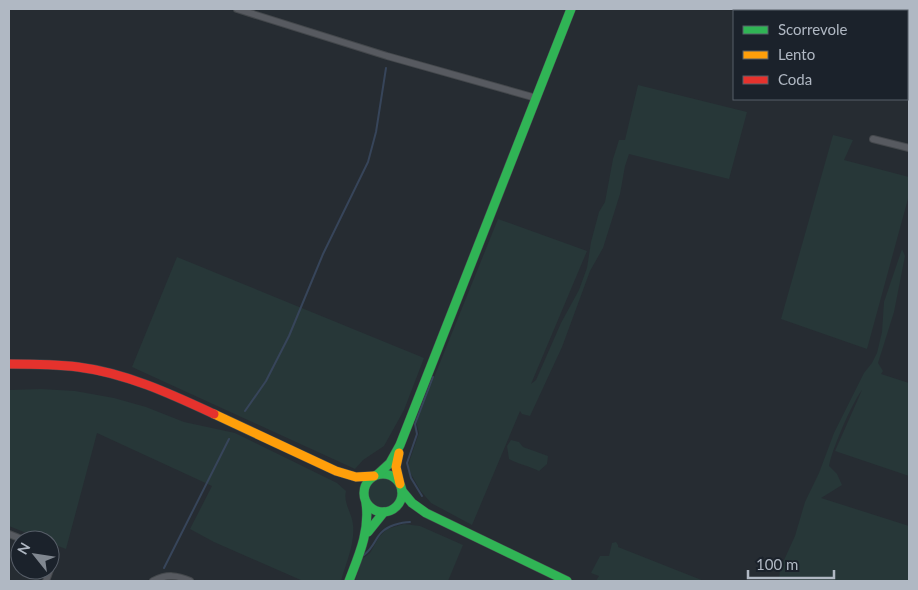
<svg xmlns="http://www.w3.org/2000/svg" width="918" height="590" font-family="Lato,sans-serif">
<rect width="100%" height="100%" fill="#262c32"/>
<g fill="#273738">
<path d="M 638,85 L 747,112 L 729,179 L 629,154 L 625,166 L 620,194 L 603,248 L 590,271 L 562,347 L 530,416 L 522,414 L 520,411 L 472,525 L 431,503 L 420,490 L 411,474 L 408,465 L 419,433 L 416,422 L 498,219 L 587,251 L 531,384 L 536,380 L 561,323 L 579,290 L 587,268 L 591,242 L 599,212 L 605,202 L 613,159 L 619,140 L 625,140 Z"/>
<path d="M 833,135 L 853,140 L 844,160 L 909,177 L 909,195 L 867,349 L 781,319 Z"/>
<path d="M 902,249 L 905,256 L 894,312 L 878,363 L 883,371 L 881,374 L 909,383 L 909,476 L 835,451 L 862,390 C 852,403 832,449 829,466 L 837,474 L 842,485 L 821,498 L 909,526 L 909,581 L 779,581 L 780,569 L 795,536 L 805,502 L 819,473 L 834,433 L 864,373 L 872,363 L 877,353 L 882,332 L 884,302 Z"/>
<path d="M 177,257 L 424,358 L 404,410 L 384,446 L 363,460 L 355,469 L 132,367 Z"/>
<path d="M 41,389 L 75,391 L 114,398 L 146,407 L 184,422 L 235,433 L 337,483 L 346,491 C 343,504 352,512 353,525 C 355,544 346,563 341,581 L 303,581 L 214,542 L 190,529 L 212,486 L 97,433 L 66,549 L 50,543 L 50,540 L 44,540 L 9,526 L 9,390 Z"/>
<path d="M 511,440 L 519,442 L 523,447 L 548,456 L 547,464 L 539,471 C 529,466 518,464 509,459 L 507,446 Z"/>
<circle cx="383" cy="493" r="16"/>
<path d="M 404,524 L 420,526 L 463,545 L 448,581 L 355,581 L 362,559 L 370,553 L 379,537 L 387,529 Z"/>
<path d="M 616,542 L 618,545 L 618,547 L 704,581 L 596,581 L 599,576 L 591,573 L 600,556 L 609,556 L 612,543 Z"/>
</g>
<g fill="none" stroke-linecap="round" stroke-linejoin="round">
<g stroke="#37455a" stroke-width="2">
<path d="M 245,411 L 266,381 L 289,336 L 323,254 L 368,162 L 376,132 L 386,68"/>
<path d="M 422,496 L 411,478 L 407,463 L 417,434 L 415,424 L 433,377"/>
<path d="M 364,555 C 378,544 374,532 394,525 C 400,523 404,522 410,522"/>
<path d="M 164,568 L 229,439"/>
</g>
<defs>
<g id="street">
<path d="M 237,9 L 387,56 L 536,98"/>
<path d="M 873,139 L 909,148"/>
<path d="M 9,534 L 24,540"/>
<path d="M 50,553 L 52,558 L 50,569"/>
<path d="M 46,581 L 50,570"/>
<path d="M 153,581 C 167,574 177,575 190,581"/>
</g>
<g id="fast">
<circle cx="383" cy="493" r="19"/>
<path d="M 378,474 L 390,463 L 400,445 L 571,9"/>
<path d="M 402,491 L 412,503 L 426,513 L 567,581"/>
<path d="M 368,532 L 384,512"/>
<path d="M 349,581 C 359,555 370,531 366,503"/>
</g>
<g id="slow">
<path d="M 214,414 L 336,471 L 356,477 L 374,476"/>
<path d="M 399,453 L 396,467 L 400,484"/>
</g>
<path id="jam" d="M 9,364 C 32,364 55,364 78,367 C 126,373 171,394 214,414"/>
</defs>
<use href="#street" stroke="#44484c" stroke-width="8"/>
<use href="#fast" stroke="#44484c" stroke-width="10"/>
<use href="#slow" stroke="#44484c" stroke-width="10"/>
<use href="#jam" stroke="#44484c" stroke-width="10"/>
<use href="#street" stroke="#575a60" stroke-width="6"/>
<use href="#fast" stroke="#30b455" stroke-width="9"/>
<use href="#slow" stroke="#ff9f0a" stroke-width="9"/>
<use href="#jam" stroke="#e5322d" stroke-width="9"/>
</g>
<rect width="918" height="590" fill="none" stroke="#b0b8c3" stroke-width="20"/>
<rect x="733" y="10" width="175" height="90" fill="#1b222b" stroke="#575e68"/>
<rect x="743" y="26" width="25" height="8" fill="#30b455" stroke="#575e68"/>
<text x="778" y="35" font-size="15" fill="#b0b8c3">Scorrevole</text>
<rect x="743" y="51" width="25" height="8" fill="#ff9f0a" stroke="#575e68"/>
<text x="778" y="60" font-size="15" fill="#b0b8c3">Lento</text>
<rect x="743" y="76" width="25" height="8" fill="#e5322d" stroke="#575e68"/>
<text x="778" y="85" font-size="15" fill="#b0b8c3">Coda</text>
<g transform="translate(35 555) rotate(300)"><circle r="24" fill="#1b222b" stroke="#575e68"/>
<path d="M0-4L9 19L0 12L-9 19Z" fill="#808790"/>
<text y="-8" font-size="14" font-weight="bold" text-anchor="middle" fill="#b0b8c3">N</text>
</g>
<path d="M748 570v8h86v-8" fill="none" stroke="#b0b8c3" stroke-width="2.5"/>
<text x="756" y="570" font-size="15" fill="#b0b8c3" stroke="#1b222b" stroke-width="4" paint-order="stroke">100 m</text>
</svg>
